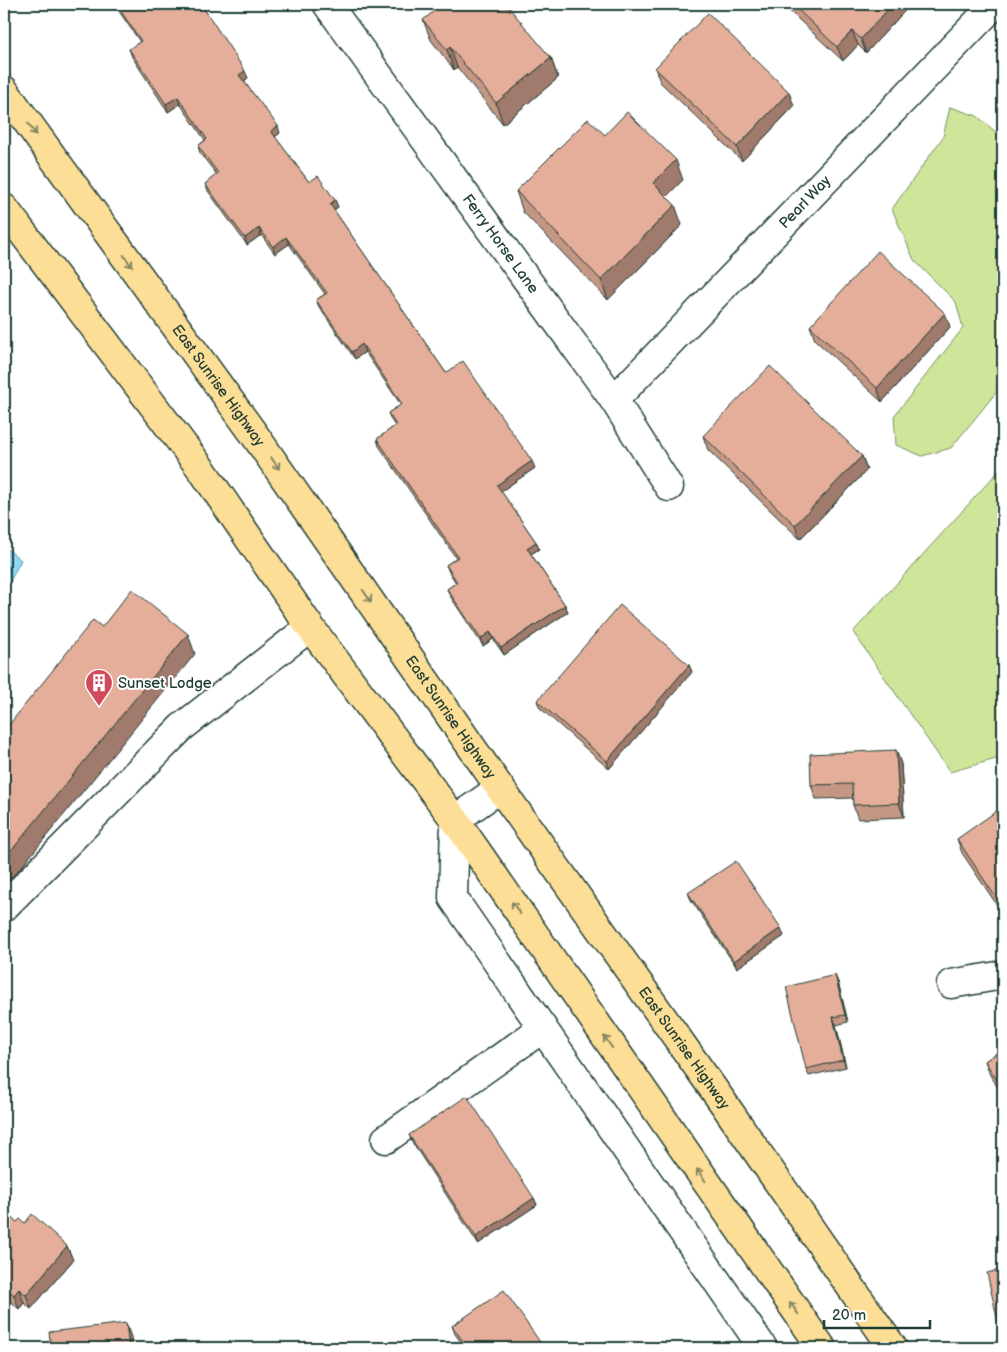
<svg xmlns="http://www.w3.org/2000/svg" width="1007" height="1352" font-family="'Balsamiq Sans',sans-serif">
<rect width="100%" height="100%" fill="#fff"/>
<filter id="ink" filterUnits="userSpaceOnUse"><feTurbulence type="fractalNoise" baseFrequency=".02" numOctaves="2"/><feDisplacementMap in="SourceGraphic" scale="10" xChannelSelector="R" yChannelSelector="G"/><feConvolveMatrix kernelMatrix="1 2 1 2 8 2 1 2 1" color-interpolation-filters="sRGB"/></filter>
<g filter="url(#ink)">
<g fill="#cfe59a" stroke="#779167">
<path d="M 950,107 L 977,116 L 1003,138 L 1003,384 L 951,448 L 922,456 L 896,445 L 894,416 L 963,328 L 956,302 L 914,260 L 892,209 L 943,137 Z"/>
<path d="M 1003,466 L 1003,757 L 950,772 L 853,632 Z"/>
</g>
<path fill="#92d7f3" stroke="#6499a7" d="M 4,546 L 21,560 L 4,593 Z"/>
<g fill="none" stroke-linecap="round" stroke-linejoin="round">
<defs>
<g id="minor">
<path id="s1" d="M 327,4 L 614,400 L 669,487"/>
<path id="s2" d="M 614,400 L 995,4"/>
<path d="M 500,788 L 455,820 L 453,898 L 763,1348"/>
<path d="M 4,907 L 182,727 L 310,627"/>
<path d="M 951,984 L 1003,975"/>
<path d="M 386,1139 L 543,1028"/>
</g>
<g id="major">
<path id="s3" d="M 4,90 L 254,434 L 500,788 L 724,1104 L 893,1348"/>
<path d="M 4,208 L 202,470 L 310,627 L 455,820 L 822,1348"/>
</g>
</defs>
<use href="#minor" stroke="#1f3d34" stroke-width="31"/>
<use href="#major" stroke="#1f3d34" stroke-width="31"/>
<use href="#minor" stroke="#fff" stroke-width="28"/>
<use href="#major" stroke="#fdde96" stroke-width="28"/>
</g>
<g fill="#c49684" stroke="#1f3d34">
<path d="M 114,4 L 201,4 L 248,78 L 244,81 L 280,133 L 275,137 L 309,182 L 335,200 L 338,207 L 334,210 L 446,373 L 535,468 L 501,491 L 536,542 L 539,549 L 531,554 L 565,605 L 568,612 L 504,655 L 493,639 L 483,646 L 450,596 L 447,589 L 456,583 L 449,572 L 446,565 L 456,558 L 379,446 L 377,439 L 395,426 L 391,420 L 388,413 L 401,405 L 365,352 L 355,359 L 319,307 L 316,300 L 325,294 L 289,244 L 275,254 L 261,235 L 247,245 L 208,191 L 205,184 L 217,175 L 200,153 L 198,146 L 205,140 L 180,104 L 168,112 L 132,57 L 129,49 L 140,42 Z"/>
<path d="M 782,4 L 911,4 L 866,53 L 858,45 L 843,61 Z"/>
<path d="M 423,20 L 551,58 L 558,78 L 503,124 L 457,67 L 454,70 L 431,40 Z"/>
<path d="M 655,68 L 794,106 L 742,161 L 660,82 Z"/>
<path d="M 605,135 L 683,180 L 666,197 L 682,225 L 608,300 L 523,212 L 516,191 Z"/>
<path d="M 945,313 L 950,327 L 882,402 L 815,340 L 810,326 Z"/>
<path d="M 703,436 L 862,456 L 867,470 L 800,539 L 708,450 Z"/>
<path d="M 689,665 L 692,672 L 609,769 L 540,708 L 537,701 Z"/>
<path d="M 896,750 L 901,764 L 904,817 L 858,819 L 853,805 L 853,798 L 816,799 L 811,785 Z"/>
<path d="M 1003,818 L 1003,914 L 962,853 L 957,839 Z"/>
<path d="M 688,893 L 784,936 L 737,968 L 691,900 Z"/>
<path d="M 838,982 L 848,1022 L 836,1025 L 846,1067 L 809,1076 L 806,1069 Z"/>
<path d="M 1003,1049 L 1003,1096 L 990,1075 L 985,1061 Z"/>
<path d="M 409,1135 L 534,1198 L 537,1205 L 478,1244 L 412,1142 Z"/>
<path d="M 4,1211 L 17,1222 L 25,1223 L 67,1246 L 73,1260 L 31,1309 L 24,1303 L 19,1309 L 4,1296 Z"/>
<path d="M 452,1326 L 544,1348 L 465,1348 L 455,1334 Z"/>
</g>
<g fill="#a07a6c" stroke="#1f3d34">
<path d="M 893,4 L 911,4 L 866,53 L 861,39 Z"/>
<path d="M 852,31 L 858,45 L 843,61 L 837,47 Z"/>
<path d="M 450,47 L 457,67 L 454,70 L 447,50 Z"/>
<path d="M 551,58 L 558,78 L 503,124 L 496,103 Z"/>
<path d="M 245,71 L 248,78 L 242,82 L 239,75 Z"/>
<path d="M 789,92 L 794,106 L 742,161 L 737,147 Z"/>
<path d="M 178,97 L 180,104 L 168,112 L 166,104 Z"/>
<path d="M 278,126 L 280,133 L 273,138 L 271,131 Z"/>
<path d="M 676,160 L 683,180 L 660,203 L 653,183 Z"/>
<path d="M 335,200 L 338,207 L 332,211 L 330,204 Z"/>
<path d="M 675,205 L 682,225 L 608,300 L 601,280 Z"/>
<path d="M 259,228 L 261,235 L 247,245 L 245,238 Z"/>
<path d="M 286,237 L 289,244 L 275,254 L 273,247 Z"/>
<path d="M 945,313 L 950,327 L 882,402 L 877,388 Z"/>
<path d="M 362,344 L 365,352 L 355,359 L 352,352 Z"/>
<path d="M 862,456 L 867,470 L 800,539 L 795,525 Z"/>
<path d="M 532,461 L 535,468 L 500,492 L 497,485 Z"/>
<path d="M 536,542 L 539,549 L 529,555 L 527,548 Z"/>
<path d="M 565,605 L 568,612 L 504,655 L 501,648 Z"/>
<path d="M 490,632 L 493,639 L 483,646 L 481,639 Z"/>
<path d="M 188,634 L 195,654 L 23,865 L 4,885 L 4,857 Z"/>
<path d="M 689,665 L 692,672 L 609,769 L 607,761 Z"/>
<path d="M 896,750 L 901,764 L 904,817 L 899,803 Z"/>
<path d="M 781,928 L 784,936 L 737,968 L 734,961 Z"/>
<path d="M 835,975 L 838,982 L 848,1022 L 845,1015 Z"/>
<path d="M 833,1017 L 836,1025 L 846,1067 L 843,1060 Z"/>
<path d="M 534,1198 L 537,1205 L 478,1244 L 476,1237 Z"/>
<path d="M 67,1246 L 73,1260 L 31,1309 L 26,1295 Z"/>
<path d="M 19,1289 L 24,1303 L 19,1309 L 14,1295 Z"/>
<path d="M 126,1323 L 131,1337 L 133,1348 L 129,1348 Z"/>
</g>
<g fill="#e4ae9a" stroke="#1f3d34">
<path d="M 116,4 L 201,4 L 245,71 L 239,75 L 278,126 L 271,131 L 309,182 L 318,176 L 335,200 L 330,204 L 446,373 L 463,361 L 532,461 L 497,485 L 536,542 L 527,548 L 565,605 L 501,648 L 490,632 L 481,639 L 447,589 L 457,582 L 446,565 L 458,557 L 377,439 L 396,425 L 388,413 L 402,404 L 362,344 L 352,352 L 316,300 L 327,293 L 286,237 L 273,247 L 259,228 L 245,238 L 205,184 L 218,173 L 198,146 L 207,139 L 178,97 L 166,104 L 129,49 L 141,41 Z"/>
<path d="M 443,4 L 506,4 L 551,58 L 496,103 L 450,47 L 447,50 L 423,20 Z"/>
<path d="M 792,4 L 893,4 L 861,39 L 852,31 L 837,47 Z"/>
<path d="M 708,13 L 789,92 L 737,147 L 655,68 Z"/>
<path d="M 627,112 L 676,160 L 653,183 L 675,205 L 601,280 L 516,191 L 588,119 L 605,135 Z"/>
<path d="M 878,251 L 945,313 L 877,388 L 810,326 Z"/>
<path d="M 770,366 L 862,456 L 795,525 L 703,436 Z"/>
<path d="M 132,589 L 188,634 L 16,845 L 4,857 L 4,731 L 93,620 L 102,627 Z"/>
<path d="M 620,605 L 689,665 L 607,761 L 537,701 Z"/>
<path d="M 896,750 L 899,803 L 853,805 L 852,784 L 811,785 L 810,754 Z"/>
<path d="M 998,810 L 1003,818 L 1003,903 L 1001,905 L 957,839 Z"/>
<path d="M 736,861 L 781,928 L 734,961 L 688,893 Z"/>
<path d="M 835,975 L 845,1015 L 833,1017 L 843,1060 L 806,1069 L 786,987 Z"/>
<path d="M 1003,1049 L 1003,1090 L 985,1061 Z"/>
<path d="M 467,1096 L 534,1198 L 476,1237 L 409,1135 Z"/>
<path d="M 4,1211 L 17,1222 L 20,1219 L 25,1223 L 32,1214 L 67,1246 L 26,1295 L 19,1289 L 14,1295 L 4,1286 Z"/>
<path d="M 1003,1269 L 1003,1344 L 987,1273 Z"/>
<path d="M 504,1290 L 544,1348 L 468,1348 L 452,1326 Z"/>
<path d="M 126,1323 L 129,1348 L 51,1348 L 49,1332 Z"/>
</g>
<defs><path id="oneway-shaft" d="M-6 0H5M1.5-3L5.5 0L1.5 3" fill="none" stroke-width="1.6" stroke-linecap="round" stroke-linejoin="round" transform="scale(1.25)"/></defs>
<g stroke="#838560">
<use href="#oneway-shaft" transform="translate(32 129) rotate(54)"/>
<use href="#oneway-shaft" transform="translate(128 261) rotate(54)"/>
<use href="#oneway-shaft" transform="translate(275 463) rotate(55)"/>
<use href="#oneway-shaft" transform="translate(367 596) rotate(55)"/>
<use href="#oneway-shaft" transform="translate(516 908) rotate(-125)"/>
<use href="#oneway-shaft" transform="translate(608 1042) rotate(-125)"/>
<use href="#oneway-shaft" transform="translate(701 1175) rotate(-125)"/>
<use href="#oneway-shaft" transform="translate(794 1308) rotate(-125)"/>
</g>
</g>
<defs>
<symbol id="building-pin" viewBox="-11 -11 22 30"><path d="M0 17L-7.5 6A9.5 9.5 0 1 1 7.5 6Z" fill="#d1495b" stroke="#fff"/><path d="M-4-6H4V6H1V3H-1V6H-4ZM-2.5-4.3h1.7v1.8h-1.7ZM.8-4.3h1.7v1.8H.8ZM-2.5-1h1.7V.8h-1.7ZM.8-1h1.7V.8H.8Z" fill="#fff"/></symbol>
</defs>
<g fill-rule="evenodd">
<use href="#building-pin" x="83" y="667" width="32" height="43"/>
</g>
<g text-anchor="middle" stroke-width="4" stroke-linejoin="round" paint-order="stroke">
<g font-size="15" fill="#1f3d34" stroke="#fff">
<text dy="5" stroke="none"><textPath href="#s2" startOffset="275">Pearl Way</textPath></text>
<text dy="5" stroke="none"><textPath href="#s1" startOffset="296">Ferry Horse Lane</textPath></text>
<text dy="5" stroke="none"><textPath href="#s3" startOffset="365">East Sunrise Highway</textPath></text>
<text dy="5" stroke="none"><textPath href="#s3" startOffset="770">East Sunrise Highway</textPath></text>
<text dy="5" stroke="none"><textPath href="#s3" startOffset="1175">East Sunrise Highway</textPath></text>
</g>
<g font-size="15" fill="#1f3d34" stroke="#fff" text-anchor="start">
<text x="118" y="688">Sunset Lodge</text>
</g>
</g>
<rect width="1007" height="1352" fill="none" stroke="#fff" stroke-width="20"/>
<rect x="10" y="10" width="987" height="1332" fill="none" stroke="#1f3d34" stroke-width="2" filter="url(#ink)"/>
<path d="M824 1320v8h106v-8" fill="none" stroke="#1f3d34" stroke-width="2.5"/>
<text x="832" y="1320" font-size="15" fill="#1f3d34" stroke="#ffffff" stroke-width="4" paint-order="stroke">20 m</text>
</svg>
